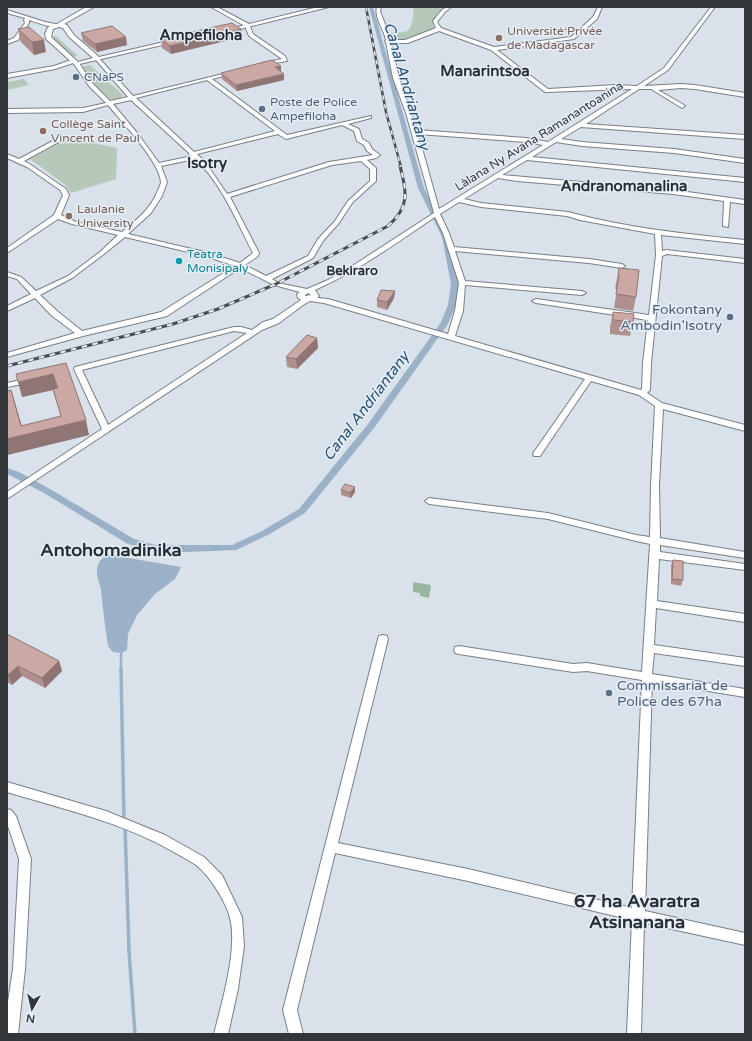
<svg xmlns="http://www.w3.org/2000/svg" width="752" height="1041" font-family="'Varela Round',sans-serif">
<rect width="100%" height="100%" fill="#d9e1ea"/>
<g fill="#b5c8ba">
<path d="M 413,7 L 445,7 C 437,13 432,19 434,28 L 405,41 L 394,40 L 390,35 L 390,33 C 395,32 402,33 407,31 C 413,28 414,11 413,7 Z"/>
<path d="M 56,36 L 77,55 L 77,56 L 66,58 L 45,38 Z"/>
<path d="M 90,65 L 123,95 L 123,96 L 117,99 L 110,99 L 77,68 Z"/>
<path d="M 24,79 L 29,85 L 7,90 L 7,82 Z"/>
<path d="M 69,138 L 117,148 L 116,179 L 71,193 L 64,184 L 30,159 Z"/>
</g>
<path fill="#99b6a1" d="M 413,582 L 431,585 L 429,598 L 420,596 L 420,593 L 413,592 Z"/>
<path fill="#9ab1c8" d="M 111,555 L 181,567 L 175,579 L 155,594 L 137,615 L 128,634 L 127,650 L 121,653 L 113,652 L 108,646 C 105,628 103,609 101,590 C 100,583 96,576 97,569 C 98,561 103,556 111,555 Z"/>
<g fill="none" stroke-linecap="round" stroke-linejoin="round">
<g stroke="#9ab1c8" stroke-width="1.5">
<path d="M 555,35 L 572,26"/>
<path d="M 494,49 L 524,71"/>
</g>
<path stroke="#9ab1c8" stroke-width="2.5" d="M 121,653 L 121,670"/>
<g stroke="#9ab1c8" stroke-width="3.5">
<path d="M 121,669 L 124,821"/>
<path d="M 125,826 L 129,951 L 135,1034"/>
</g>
<path fill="#9ab1c8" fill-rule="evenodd" d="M 369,7 L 373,7 L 424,188 L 448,237 L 459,284 L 456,305 L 448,324 L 374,428 L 305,513 L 268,535 L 236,550 L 187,552 L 156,551 L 128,544 L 44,493 L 7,474 L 7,468 L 19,472 L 50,489 L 134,539 L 156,545 L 232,545 L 262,531 L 299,509 L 368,424 L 440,324 L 448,305 L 451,284 L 442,237 L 418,188 Z"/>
<defs>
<g id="minor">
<path d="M 211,7 L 217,7 L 249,24 L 253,34 L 285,56 L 287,61 L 263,65 L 263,63 L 282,59 L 249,36 L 245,26 Z"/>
<path d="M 377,7 L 381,7 L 380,11 L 391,40 L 405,40 L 436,28 L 433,21 C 439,14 442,7 451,7 L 445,12 L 437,22 L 441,28 L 494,47 L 571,37 L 593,17 L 598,7 L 602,7 L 597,19 L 574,39 L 497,50 L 548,89 L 616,85 L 637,86 L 664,68 L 711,7 L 715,7 L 668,70 L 644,86 L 681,84 L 695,85 L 745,93 L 745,97 L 695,89 L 681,88 L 658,90 L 684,105 L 685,106 L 682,108 L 651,89 L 639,89 L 586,124 L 745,135 L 745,139 L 581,127 L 561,139 L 582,142 L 674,149 L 745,159 L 745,163 L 674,153 L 582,146 L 556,142 L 532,157 L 745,178 L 745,182 L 527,160 L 502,175 L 673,190 L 745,200 L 745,204 L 730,202 L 728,227 L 723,226 L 724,201 L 673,194 L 517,181 L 498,178 L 464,199 L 481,203 L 568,212 C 626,228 685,234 745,240 L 745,244 L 661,235 L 662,251 L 666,250 L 745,259 L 745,263 L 667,254 L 662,256 L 651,363 L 650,390 L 647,393 L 662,403 L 745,425 L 745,431 L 663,409 L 659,485 L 660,538 L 745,552 L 745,558 L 660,545 L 660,552 L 745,564 L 745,570 L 659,559 L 657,601 L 745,614 L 745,622 L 656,608 L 654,645 L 745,658 L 745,666 L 654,653 L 652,674 L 745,689 L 745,697 L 652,682 L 645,911 L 745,933 L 745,945 L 644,923 L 641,1034 L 627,1034 L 632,920 L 468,881 L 335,853 L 297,1010 L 303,1034 L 289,1034 L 283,1010 L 378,639 L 379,636 L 383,635 L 387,636 L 388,639 L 338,843 L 468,869 L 632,908 L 642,680 L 587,671 L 573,672 L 459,654 L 455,653 L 454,650 L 455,647 L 459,646 L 573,664 L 587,663 L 642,672 L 650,544 L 636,541 L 548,519 L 429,504 L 425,501 L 429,498 L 548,513 L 636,535 L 650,537 L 651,485 L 655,406 L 639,395 L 591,381 L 540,456 L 534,456 L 533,454 L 534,452 L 585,379 L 324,303 L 310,301 L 303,305 L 279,323 L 262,330 L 7,499 L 7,492 L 102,429 L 74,369 L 75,367 L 234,327 L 241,327 L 252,330 L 263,322 L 273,319 L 301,300 L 298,298 L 297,294 L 300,292 L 274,285 L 240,268 L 167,316 L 83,336 L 7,357 L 7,353 L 75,333 L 51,315 L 35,298 L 7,311 L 7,306 L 31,294 L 17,279 L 7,276 L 7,272 L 21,277 L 36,291 L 68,276 L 100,252 L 118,235 L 72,224 L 58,219 L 7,253 L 7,248 L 54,215 L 63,195 L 60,190 L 27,167 L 7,158 L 7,154 L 19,159 L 60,137 L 64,137 L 64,139 L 24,161 L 31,165 L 66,189 L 69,195 L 61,215 L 76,222 L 122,232 C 136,220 151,209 158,190 C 159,188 161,184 161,182 C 160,162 121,121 108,105 L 83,112 L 7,113 L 7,109 L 83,108 L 106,103 L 89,86 L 74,64 L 77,62 L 79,63 L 93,84 L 110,101 L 128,97 L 96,60 L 96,58 L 98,57 L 133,96 L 235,71 L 235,73 L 212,79 L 287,135 L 371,116 L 371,118 L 348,124 L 359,129 L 362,139 L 369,143 L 372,149 L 380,155 L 376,158 L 367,160 L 376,168 L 376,181 L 352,203 L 339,223 L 323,241 L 313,258 L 272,279 L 278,283 L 307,289 L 328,280 L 357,263 L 434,213 L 406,113 L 393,78 L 386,42 L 385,41 L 386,40 C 384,30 374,17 377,7 ZM 439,31 L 491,50 L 545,92 L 632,89 L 548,142 L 526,138 L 417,130 L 399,78 L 391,43 L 408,43 ZM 207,80 L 275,131 L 194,152 L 136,98 ZM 131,100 L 189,153 L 189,155 L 192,156 L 159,163 L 138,134 L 113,104 ZM 342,125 L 354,131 L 357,141 L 364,145 L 367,151 L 373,155 L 329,162 L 227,194 L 206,163 L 197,154 L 278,134 L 286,139 ZM 418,134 L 526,142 L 543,145 L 439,209 ZM 195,159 C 221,182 237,222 253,253 L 240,263 L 209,253 L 128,234 L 151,213 L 162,196 L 167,182 L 161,166 ZM 361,161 L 370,169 L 370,181 L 348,201 L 335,221 L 318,239 L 308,256 L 266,276 L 245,265 L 258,256 L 259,253 L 230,197 L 332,165 ZM 459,202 L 481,207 L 567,216 L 580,220 L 655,234 L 656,255 L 649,315 L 536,299 L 532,301 L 536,303 L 648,320 L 643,363 L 642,389 L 641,390 L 455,336 L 463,311 L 465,285 L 582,295 L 586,293 L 582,291 L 465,281 L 455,251 L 589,263 L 622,268 L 625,266 L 622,264 L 589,259 L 454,247 L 449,233 L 440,214 ZM 435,217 L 443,233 L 459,283 L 455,311 L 448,334 L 328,299 L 317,298 L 319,296 L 315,290 C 358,271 396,243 435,217 ZM 125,237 L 205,256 L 235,266 L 161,312 L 82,331 L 57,311 L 40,295 L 72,278 L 104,254 ZM 308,293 L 311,295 L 305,296 L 305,295 ZM 234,331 L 247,333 L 108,425 L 82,370 Z"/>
<path d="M 7,10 L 45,22 L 61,25 C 53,29 38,23 29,20 L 29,23 L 18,40 L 7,44 L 7,41 L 14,38 L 25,23 L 24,20 L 25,18 L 7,13 Z"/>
<path d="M 74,59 L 77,61 L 76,62 L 55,69 L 7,78 L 7,74 L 54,66 Z"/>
<path d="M 30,378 L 33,378 L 34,380 L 33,382 L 7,387 L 7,383 Z"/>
<path d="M 7,782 L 106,811 L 165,835 L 204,857 L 222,875 L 242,917 L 244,946 L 238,989 L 228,1034 L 214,1034 C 222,1002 238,949 230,918 C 226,901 209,875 196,865 C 189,860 180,856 172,851 C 121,822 63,809 7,792 Z"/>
<path d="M 7,809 L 11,810 L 16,816 L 31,859 L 25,969 L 18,1034 L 7,1034 L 7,1008 L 13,969 L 19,859 L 7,823 Z"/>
</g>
<g id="major">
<path d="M 86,7 L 94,7 L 64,24 L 67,25 L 74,35 L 99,57 L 177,39 L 180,41 L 75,65 L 46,39 L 45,34 L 48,27 L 57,24 ZM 59,27 L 63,28 L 69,37 L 93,58 L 78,62 L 51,37 L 53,29 Z"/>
<path d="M 318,7 L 329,7 L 224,33 L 221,31 Z"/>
</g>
</defs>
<use href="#minor" stroke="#777f87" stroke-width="2"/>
<use href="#major" stroke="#777f87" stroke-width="2"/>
<use href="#minor" fill="#fff" fill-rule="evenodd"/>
<use href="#major" fill="#fff" fill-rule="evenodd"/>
<defs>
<path id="rail-far1" d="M 366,7 L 386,112 L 401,167"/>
<path id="rail" d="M 7,366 L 173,324 L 218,309 L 276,284 L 388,226 C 410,207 407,192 400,166"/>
</defs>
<use href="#rail-far1" stroke="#4a4d51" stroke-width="2.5"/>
<use href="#rail" stroke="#4a4d51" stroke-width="3"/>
<use href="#rail-far1" stroke="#e6eef7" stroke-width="1.5" stroke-dasharray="4.5" stroke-linecap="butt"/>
<use href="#rail" stroke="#e6eef7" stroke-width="2" stroke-dasharray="5.5" stroke-linecap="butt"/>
</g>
<g fill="#af908e">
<path d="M 18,29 L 46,52 L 34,55 L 20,41 Z"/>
<path d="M 241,29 L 242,37 L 171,54 L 162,48 L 161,39 Z"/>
<path d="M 81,33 L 127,45 L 97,52 L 83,41 Z"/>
<path d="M 281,72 L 284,80 L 237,91 L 222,79 L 221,73 Z"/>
<path d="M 619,268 L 636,297 L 633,311 L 614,308 L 617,289 L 615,289 Z"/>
<path d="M 395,291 L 394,298 L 387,310 L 377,307 L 377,300 Z"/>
<path d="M 613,312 L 633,322 L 630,336 L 610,334 L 610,327 Z"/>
<path d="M 317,338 L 318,348 L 297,369 L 287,367 L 286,357 Z"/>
<path d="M 66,363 L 89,435 L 7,455 L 11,390 L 22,426 L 61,416 L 53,390 L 22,397 Z"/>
<path d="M 355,487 L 355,492 L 351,498 L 341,495 L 341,490 Z"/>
<path d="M 673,560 L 683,580 L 681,586 L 671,584 L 671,565 Z"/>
<path d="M 7,634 L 59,661 L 62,671 L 45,688 L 22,676 L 12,685 L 7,682 Z"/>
</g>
<g fill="#8f7674">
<path d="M 241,29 L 242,37 L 171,54 L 170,46 Z"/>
<path d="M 126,37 L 127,45 L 97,52 L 95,44 Z"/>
<path d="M 44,40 L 46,52 L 34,55 L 32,42 Z"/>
<path d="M 281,66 L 281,72 L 275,67 Z"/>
<path d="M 284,74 L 284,80 L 237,91 L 236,85 Z"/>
<path d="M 395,291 L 394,298 L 387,310 L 387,302 Z"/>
<path d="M 317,338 L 318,348 L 297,369 L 296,359 Z"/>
<path d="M 53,374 L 57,389 L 22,397 L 18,382 Z"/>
<path d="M 11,390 L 24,434 L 86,420 L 89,435 L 7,455 L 7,439 Z"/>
<path d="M 355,487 L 355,492 L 351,498 L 350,493 Z"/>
<path d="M 59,661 L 62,671 L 45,688 L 42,678 Z"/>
<path d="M 18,666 L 22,676 L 12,685 L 8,675 Z"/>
</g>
<g fill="#cca8a5" stroke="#8f7674">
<path d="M 232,23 L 241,29 L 170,46 L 161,39 Z"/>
<path d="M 112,26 L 126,37 L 95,44 L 81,33 Z"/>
<path d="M 29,27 L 44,40 L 32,42 L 18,29 Z"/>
<path d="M 272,60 L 281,66 L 275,67 L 284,74 L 236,85 L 221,73 Z"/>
<path d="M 619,268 L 639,270 L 636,297 L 616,294 L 619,275 L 618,275 Z"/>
<path d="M 381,290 L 395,291 L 387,302 L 377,300 Z"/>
<path d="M 613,312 L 634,314 L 633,322 L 613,320 Z"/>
<path d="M 307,335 L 317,338 L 296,359 L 286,357 Z"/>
<path d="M 66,363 L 86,420 L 7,439 L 7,391 L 11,390 L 21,426 L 61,416 L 53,389 L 58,388 L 53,374 L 18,382 L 16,374 Z"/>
<path d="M 345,484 L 355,487 L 350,493 L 341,490 Z"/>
<path d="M 673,560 L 683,561 L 683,580 L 672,579 Z"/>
<path d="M 7,634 L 59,661 L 42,678 L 18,666 L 8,675 L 7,675 Z"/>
</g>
<g fill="#8d6e63" stroke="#e6eef7" stroke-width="1.5">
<circle cx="499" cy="38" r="4"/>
<circle cx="43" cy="131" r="4"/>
<circle cx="69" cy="216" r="4"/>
</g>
<g fill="#5c6f8a" stroke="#e6eef7" stroke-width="1.5">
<circle cx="76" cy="77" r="4"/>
<circle cx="262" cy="109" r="4"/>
<circle cx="730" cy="317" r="4"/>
<circle cx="609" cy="693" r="4"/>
</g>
<circle fill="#0f9aa8" stroke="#e6eef7" stroke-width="1.5" cx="179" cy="261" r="4"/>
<g text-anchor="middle" stroke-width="3" stroke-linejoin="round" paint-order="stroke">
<g font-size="12" fill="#785e54" stroke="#e6eef7" text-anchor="start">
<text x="507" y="35">Université Privée<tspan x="507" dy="14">de Madagascar</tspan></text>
<text x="51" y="128">Collège Saint<tspan x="51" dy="14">Vincent de Paul</tspan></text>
<text x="77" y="213">Laulanie<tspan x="77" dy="14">University</tspan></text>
</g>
<g font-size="12" fill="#4e5e75" stroke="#e6eef7" text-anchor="start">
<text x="84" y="81">CNaPS</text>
<text x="270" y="106">Poste de Police<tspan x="270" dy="14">Ampefiloha</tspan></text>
</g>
<g font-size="12" fill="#34373a" stroke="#e6eef7">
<text transform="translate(539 136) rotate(-32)" y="4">Làlana Ny Avana Ramanantoanina</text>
</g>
<g font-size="12" fill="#0d838f" stroke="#e6eef7" text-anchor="start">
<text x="187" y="258">Teatra<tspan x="187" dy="14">Monisipaly</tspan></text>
</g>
<g font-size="13" font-weight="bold" fill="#282e35" stroke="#e6eef7">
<text x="352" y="275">Bekiraro</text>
</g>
<g font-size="14" fill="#4e5e75" stroke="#e6eef7" text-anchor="end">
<text x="722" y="314">Fokontany<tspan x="722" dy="16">Ambodin'Isotry</tspan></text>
<text x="617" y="690" text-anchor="start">Commissariat de<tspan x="617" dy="16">Police des 67ha</tspan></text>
</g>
<g font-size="15" font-weight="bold" fill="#282e35" stroke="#e6eef7">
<text x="201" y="40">Ampefiloha</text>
<text x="485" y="76">Manarintsoa</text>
<text x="207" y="168">Isotry</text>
<text x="624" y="191">Andranomanalina</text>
</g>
<g font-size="15" font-style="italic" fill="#2c5274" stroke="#e6eef7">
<text transform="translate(407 86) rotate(74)" y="5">Canal Andriantany</text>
<text transform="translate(366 406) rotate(-53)" y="5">Canal Andriantany</text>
</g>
<g font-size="18" font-weight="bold" fill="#282e35" stroke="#e6eef7">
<text x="111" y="556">Antohomadinika</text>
</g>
<g font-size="18" font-weight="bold" fill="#282e35" stroke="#e6eef7">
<text x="637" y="907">67 ha Avaratra<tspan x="637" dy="21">Atsinanana</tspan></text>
</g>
</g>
<rect width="752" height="1041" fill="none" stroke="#34373a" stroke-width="16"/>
<g transform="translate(32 1009) rotate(188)" stroke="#e6eef7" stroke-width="3" paint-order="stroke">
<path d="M0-3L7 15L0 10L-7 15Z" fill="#34373a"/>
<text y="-6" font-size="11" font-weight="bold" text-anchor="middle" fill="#34373a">N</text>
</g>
</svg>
